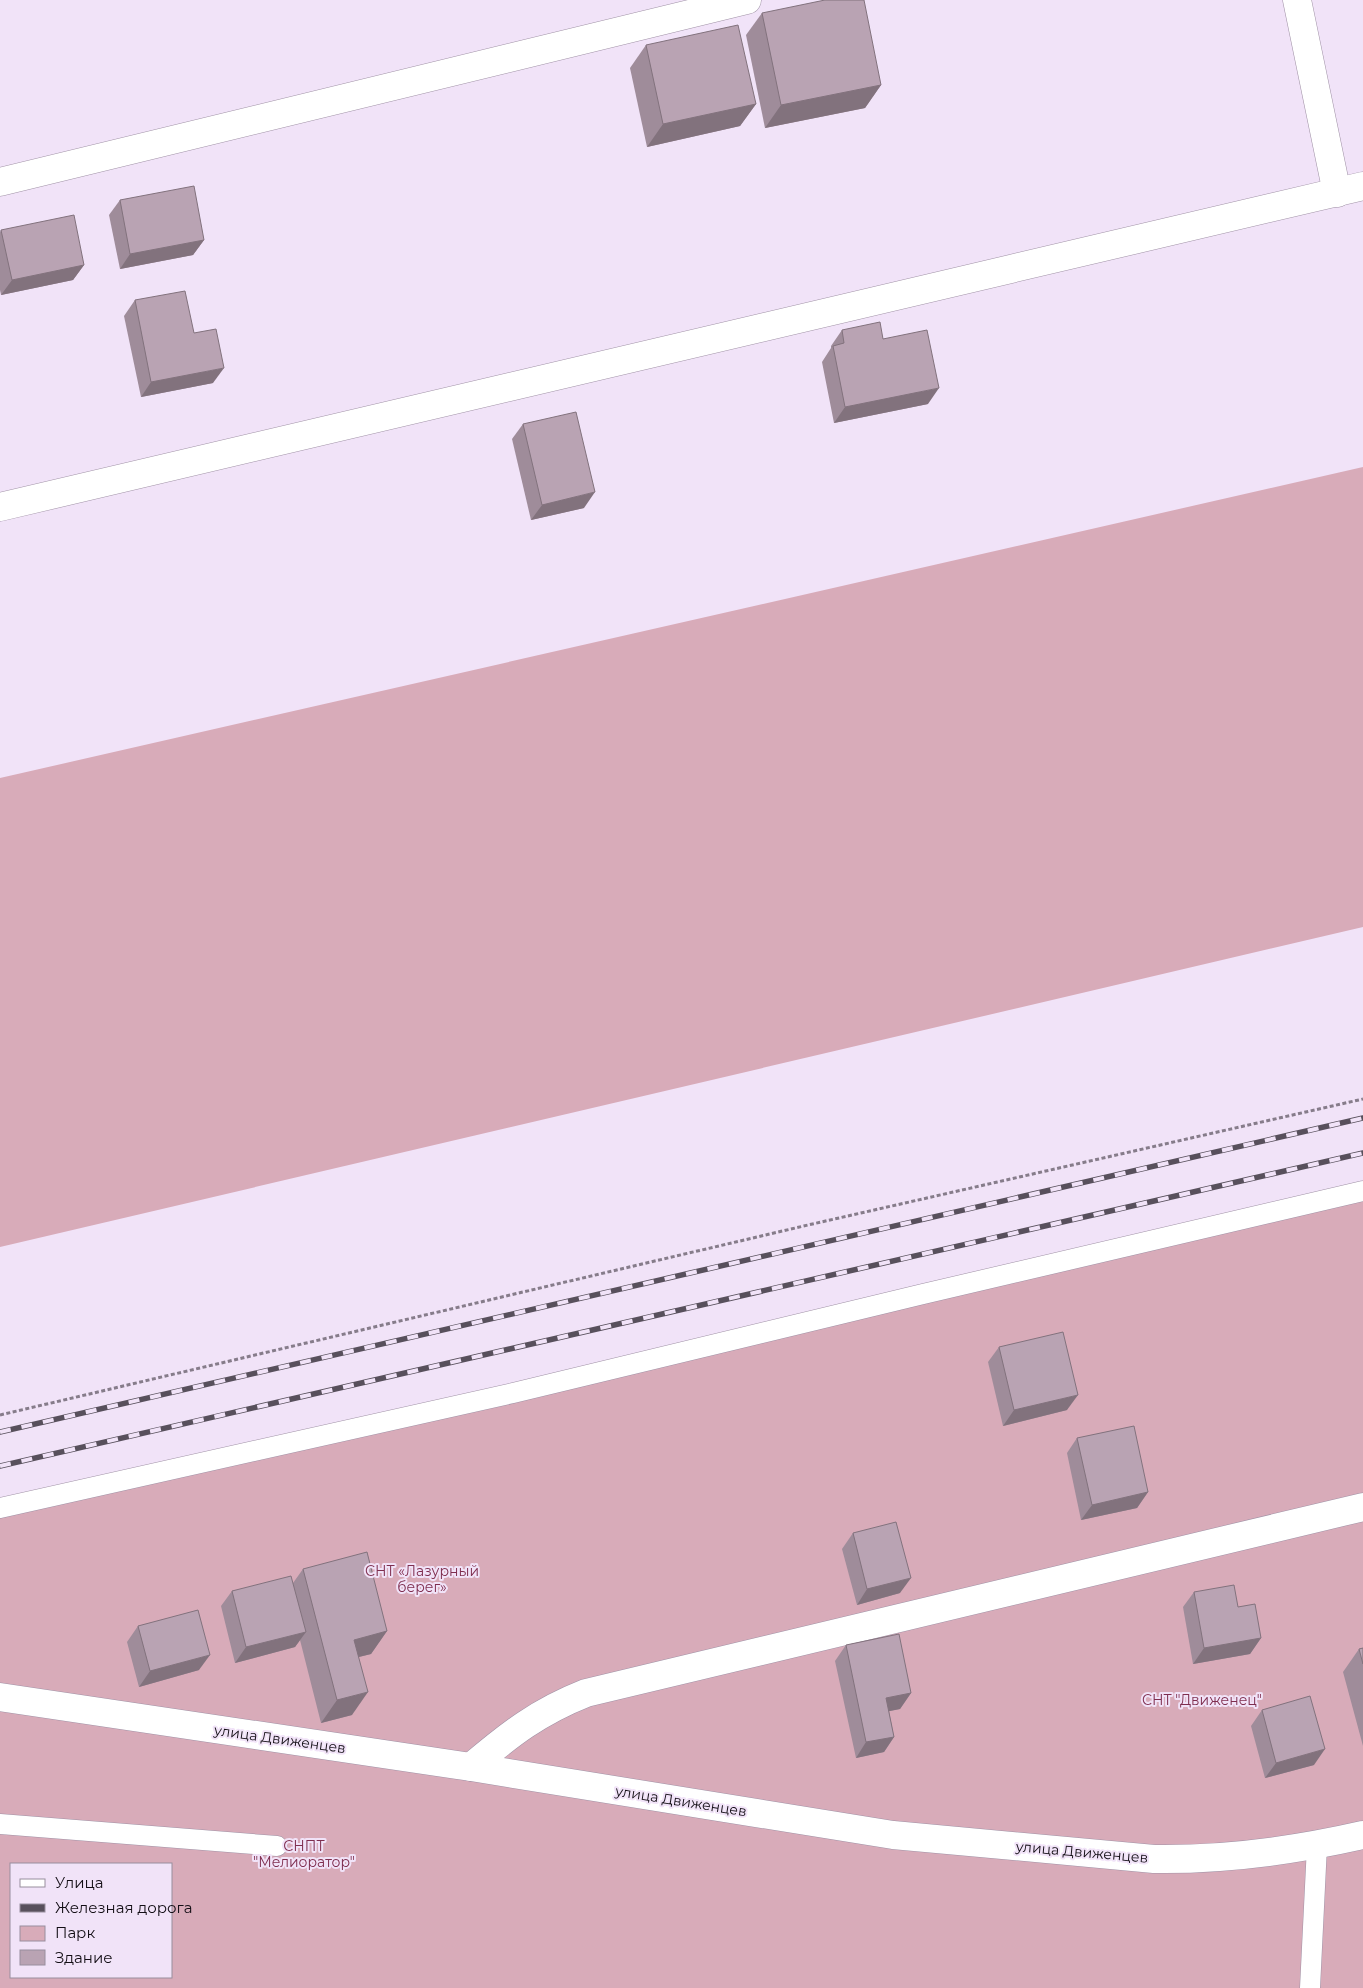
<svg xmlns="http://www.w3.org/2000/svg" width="1363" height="1988" font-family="Montserrat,sans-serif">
<rect width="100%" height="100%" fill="#f1e3f8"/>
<g fill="#d8abb9" fill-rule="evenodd">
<path d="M 1363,467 L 1363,927 L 0,1247 L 0,778 Z"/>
<path d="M 1363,1196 L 1363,1988 L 0,1988 L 0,1518 ZM 11,1864 L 171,1864 L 171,1977 L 11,1977 Z"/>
</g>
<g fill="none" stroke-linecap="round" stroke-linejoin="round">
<defs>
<g id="lane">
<path d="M 0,1508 L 513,1393 L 923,1294 L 1363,1191"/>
<path d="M 0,1824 L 277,1846"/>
<path d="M 1310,1988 L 1317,1846"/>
</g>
<g id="street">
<path d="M 1297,0 L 1337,193"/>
<path d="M 0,182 L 747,0"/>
<path d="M 0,507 L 1363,186"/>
<path d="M 471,1767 C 510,1734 538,1712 586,1693 L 1363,1507"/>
</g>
<path id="secondary" d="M 0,1697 L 471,1767 L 893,1835 L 1154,1859 C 1225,1860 1293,1851 1363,1835"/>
</defs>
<use href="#lane" stroke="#a092a6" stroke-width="21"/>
<use href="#street" stroke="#a092a6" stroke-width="29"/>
<use href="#secondary" stroke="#a092a6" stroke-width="29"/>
<path stroke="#867c8a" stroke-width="3" stroke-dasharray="4 2.5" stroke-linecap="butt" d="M 0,1415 L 808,1225 L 1363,1099"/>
<use href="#lane" stroke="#fff" stroke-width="20"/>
<use href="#street" stroke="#fff" stroke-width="28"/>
<use href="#secondary" stroke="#fff" stroke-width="28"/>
<defs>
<g id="rail">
<path d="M 0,1432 L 1363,1118"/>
<path d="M 0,1466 L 1363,1153"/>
</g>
</defs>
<use href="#rail" stroke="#58505c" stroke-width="5.5"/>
<use href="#rail" stroke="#f1e3f8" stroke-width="4" stroke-dasharray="11" stroke-linecap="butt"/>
</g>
<g fill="#9f8c9a">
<path d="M 762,13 L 881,85 L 865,108 L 765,128 L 746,35 Z"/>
<path d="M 646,45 L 756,104 L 740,126 L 647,147 L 630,68 Z"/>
<path d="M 120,200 L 204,240 L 193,255 L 120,269 L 109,215 Z"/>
<path d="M 1,230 L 84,265 L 73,280 L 1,295 L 0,290 L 0,232 Z"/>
<path d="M 135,300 L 213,383 L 141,397 L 124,316 Z"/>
<path d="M 842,330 L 883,339 L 928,404 L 834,423 L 822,362 L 831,348 L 831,346 Z"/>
<path d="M 523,424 L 584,508 L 531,520 L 512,439 Z"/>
<path d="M 999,1347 L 1067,1410 L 1003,1426 L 988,1362 Z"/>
<path d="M 1077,1438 L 1148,1492 L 1137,1508 L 1081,1520 L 1067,1453 Z"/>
<path d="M 853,1533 L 900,1593 L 857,1605 L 842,1549 Z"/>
<path d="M 303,1569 L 387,1631 L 371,1654 L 359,1657 L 352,1715 L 321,1723 L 300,1640 L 295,1647 L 235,1663 L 221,1606 L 232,1591 L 293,1583 Z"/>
<path d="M 1194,1592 L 1238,1607 L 1261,1638 L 1250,1654 L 1193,1664 L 1183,1607 Z"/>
<path d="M 138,1626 L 199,1670 L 139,1687 L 127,1642 Z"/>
<path d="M 846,1645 L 911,1693 L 900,1709 L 889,1711 L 894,1737 L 884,1752 L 856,1758 L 835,1661 Z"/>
<path d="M 1363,1648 L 1363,1746 L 1343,1672 L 1359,1649 Z"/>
<path d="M 1262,1710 L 1314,1765 L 1265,1778 L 1251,1726 Z"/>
</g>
<g fill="#82727d">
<path d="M 881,85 L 865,108 L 765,128 L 781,105 Z"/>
<path d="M 756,104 L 740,126 L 647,147 L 663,124 Z"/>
<path d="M 204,240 L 193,255 L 120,269 L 130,254 Z"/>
<path d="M 84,265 L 73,280 L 1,295 L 12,280 Z"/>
<path d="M 224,368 L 213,383 L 141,397 L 151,382 Z"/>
<path d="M 939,388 L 928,404 L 834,423 L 845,407 Z"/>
<path d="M 595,492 L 584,508 L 531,520 L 542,505 Z"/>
<path d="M 1078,1395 L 1067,1410 L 1003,1426 L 1014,1410 Z"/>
<path d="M 1148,1492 L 1137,1508 L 1081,1520 L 1092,1505 Z"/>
<path d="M 911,1578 L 900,1593 L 857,1605 L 867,1589 Z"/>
<path d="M 387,1631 L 371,1654 L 338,1662 L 354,1640 Z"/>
<path d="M 306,1632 L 295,1647 L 235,1663 L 246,1647 Z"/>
<path d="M 1261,1638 L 1250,1654 L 1193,1664 L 1204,1648 Z"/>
<path d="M 210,1655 L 199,1670 L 139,1687 L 150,1671 Z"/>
<path d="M 368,1692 L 352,1715 L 321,1723 L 337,1700 Z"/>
<path d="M 911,1693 L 900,1709 L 875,1714 L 886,1698 Z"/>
<path d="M 894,1737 L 884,1752 L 856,1758 L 866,1742 Z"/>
<path d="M 1325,1749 L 1314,1765 L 1265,1778 L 1276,1763 Z"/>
</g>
<g fill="#b9a3b3" stroke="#82727d">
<path d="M 825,0 L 864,0 L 881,85 L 781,105 L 762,13 Z"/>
<path d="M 738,25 L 756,104 L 663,124 L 646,45 Z"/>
<path d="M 194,186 L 204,240 L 130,254 L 120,200 Z"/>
<path d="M 74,215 L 84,265 L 12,280 L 1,230 Z"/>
<path d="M 185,291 L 194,333 L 216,329 L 224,368 L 151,382 L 135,300 Z"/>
<path d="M 880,322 L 883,339 L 927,330 L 939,388 L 845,407 L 833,346 L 844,343 L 842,330 Z"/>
<path d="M 576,412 L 595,492 L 542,505 L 523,424 Z"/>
<path d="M 1063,1332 L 1078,1395 L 1014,1410 L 999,1347 Z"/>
<path d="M 1134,1426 L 1148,1492 L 1092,1505 L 1077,1438 Z"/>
<path d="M 896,1522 L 911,1578 L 867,1589 L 853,1533 Z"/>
<path d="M 367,1552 L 387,1631 L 354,1640 L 368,1692 L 337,1700 L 303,1569 Z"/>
<path d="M 291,1576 L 306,1632 L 246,1647 L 232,1591 Z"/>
<path d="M 1234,1585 L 1238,1607 L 1255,1604 L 1261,1638 L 1204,1648 L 1194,1592 Z"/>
<path d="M 198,1610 L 210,1655 L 150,1671 L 138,1626 Z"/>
<path d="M 899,1634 L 911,1693 L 886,1698 L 894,1737 L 866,1742 L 846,1645 Z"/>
<path d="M 1363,1648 L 1363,1664 L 1359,1649 Z"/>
<path d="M 1310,1696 L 1325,1749 L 1276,1763 L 1262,1710 Z"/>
</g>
<g text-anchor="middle" stroke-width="4" stroke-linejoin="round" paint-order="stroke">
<g font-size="14" fill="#7f2e4f" stroke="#f1e3f8">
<text x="422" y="1576">СНТ «Лазурный<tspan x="422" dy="16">берег»</tspan></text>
<text x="1202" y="1705">СНТ "Движенец"</text>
<text x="304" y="1851">СНПТ<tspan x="304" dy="16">"Мелиоратор"</tspan></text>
</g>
<g font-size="14" fill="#130e15" stroke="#f1e3f8">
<text transform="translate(280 1739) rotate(8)" y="5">улица Движенцев</text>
<text transform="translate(681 1801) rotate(9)" y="5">улица Движенцев</text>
<text transform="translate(1082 1852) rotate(5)" y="5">улица Движенцев</text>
</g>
</g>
<rect x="10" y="1863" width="162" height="115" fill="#f1e3f8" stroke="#988e9d"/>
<rect x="20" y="1879" width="25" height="8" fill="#ffffff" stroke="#988e9d"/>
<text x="55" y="1888" font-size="15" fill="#130e15">Улица</text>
<rect x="20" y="1904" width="25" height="8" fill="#58505c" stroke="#988e9d"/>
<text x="55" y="1913" font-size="15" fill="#130e15">Железная дорога</text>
<rect x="20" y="1926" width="25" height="15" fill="#d8abb9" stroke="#988e9d"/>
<text x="55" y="1938" font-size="15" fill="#130e15">Парк</text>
<rect x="20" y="1950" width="25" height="15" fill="#b9a3b3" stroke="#988e9d"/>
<text x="55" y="1963" font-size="15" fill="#130e15">Здание</text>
</svg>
